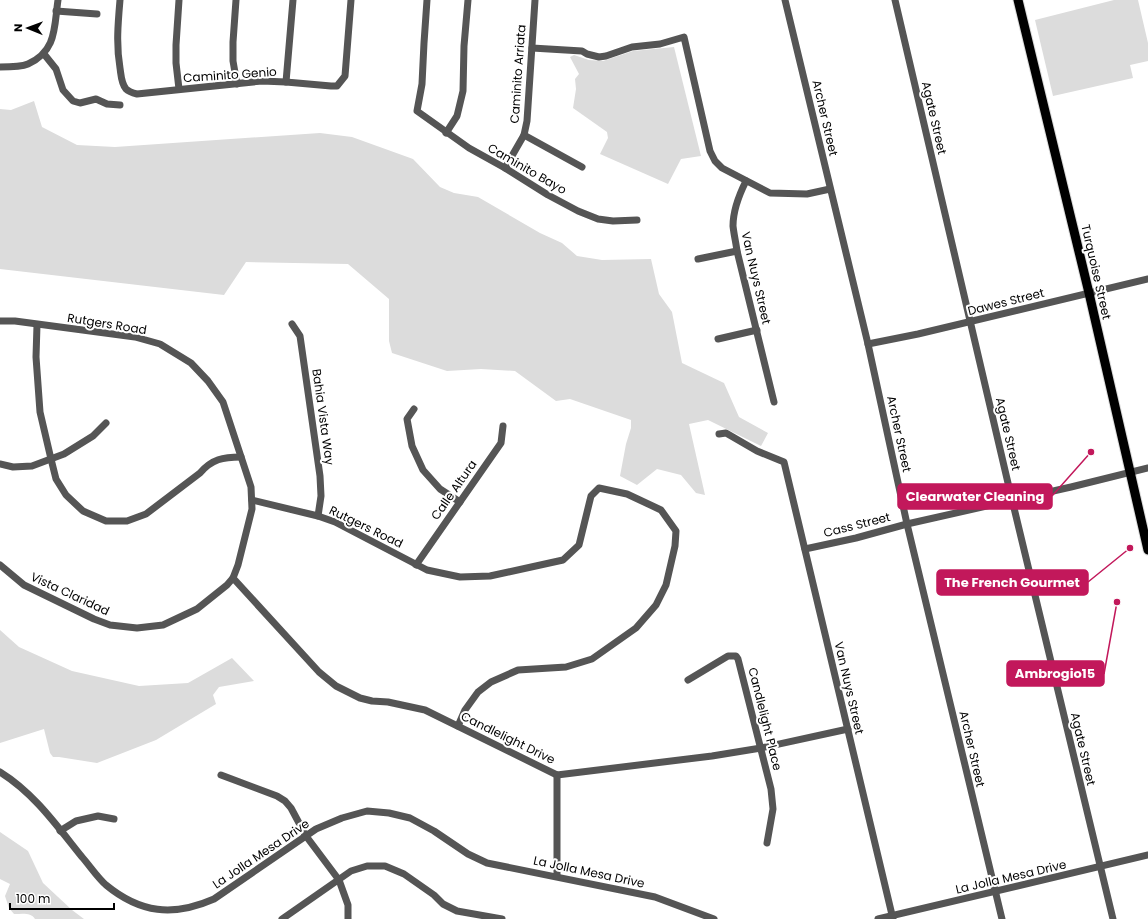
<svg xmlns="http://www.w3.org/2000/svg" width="1148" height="919" font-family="Poppins,sans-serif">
<rect width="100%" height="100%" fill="#fff"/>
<g fill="#dcdcdc">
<path d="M 1114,0 L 1138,0 L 1148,43 L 1148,61 L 1130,65 L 1133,78 L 1053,96 L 1035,20 Z"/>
<path d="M 674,47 L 701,156 L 681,159 L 668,184 L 600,154 L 608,138 L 607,132 L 573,108 L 576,89 L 575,79 L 579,74 L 570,57 L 574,55 L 589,60 L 603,61 L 633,51 Z"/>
<path d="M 34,101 L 42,127 L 77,145 L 115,147 L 320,133 L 352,137 L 413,159 L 440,187 L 454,193 L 478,197 L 540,233 L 562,243 L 577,256 L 602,260 L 651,259 L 659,294 L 672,312 L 682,363 L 724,383 L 739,417 L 768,433 L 761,446 L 708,420 L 689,424 L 705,495 L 696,493 L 681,475 L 657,469 L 637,485 L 620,476 L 626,444 L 631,428 L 631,420 L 570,399 L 556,401 L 515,371 L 481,369 L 447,371 L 392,353 L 389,341 L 389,299 L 348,264 L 246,262 L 224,295 L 0,269 L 0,109 L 11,110 Z"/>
<path d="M 0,630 L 19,647 L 72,671 L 139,686 L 188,683 L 232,658 L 254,681 L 219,687 L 213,695 L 216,704 L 156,740 L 97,763 L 59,757 L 53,757 L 50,753 L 44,729 L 0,743 Z"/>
<path d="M 0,832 L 28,851 L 43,883 L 72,910 L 84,919 L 35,919 C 31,912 22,914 14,914 L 9,908 L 5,896 L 10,884 L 0,879 Z"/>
</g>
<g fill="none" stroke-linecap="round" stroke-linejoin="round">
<defs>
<path id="major" d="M 1018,0 L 1089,293 L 1148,550"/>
</defs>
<use href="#major" stroke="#dbdbdb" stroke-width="11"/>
<g stroke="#555" stroke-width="7">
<path d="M 120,0 C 118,23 116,45 120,68 C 121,74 121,83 126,89 C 129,92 133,93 137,94 L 262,81 L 286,82 L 331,86 L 337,86 L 345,76 L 351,0"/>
<path d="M 236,0 L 233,42 L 233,61 L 237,84"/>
<path d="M 427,0 L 424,43 L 422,84 L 417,111 L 469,148 L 505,168 L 548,195 L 578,211 L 598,219 L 613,221 L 637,220"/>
<path d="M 785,0 L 868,344 L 907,524 L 1002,919"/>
<path d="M 895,0 L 1008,483 L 1113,919"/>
<path d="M 56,11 L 97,14"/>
<path d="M 532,48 L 582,51 L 587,54 L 599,57 L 606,56 L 632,47 L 660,44 L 684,37 L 710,151 L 715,161 L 722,168 L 770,193 L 807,194 L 830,189"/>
<path d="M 44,54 L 56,69 L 63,90 L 73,101 L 80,103 L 96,99 L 107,104 L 120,105"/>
<path d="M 0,67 C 8,67 21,67 28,64 C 57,51 54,27 58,0"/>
<path d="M 286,82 L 293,0"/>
<path d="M 179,89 L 176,63 L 176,45 L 179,0"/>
<path d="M 446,133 L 457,116 L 463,91 L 464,46 L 468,0"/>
<path d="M 524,135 L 582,167"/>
<path d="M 505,168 L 524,135 L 527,121 L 535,0"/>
<path d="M 746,181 C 739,195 733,211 733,226 C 734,235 736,243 737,251 L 774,402"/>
<path d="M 698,259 L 737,251"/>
<path d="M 0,321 L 15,321 L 135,337 L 160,344 L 191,363 L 208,381 L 223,402 L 251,487 L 252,509 L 238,565 L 233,578 L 227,585 L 197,609 L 163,625 L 137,628 L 110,625 L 94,619 L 24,585 L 0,565"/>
<path d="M 292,324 L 300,336 L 320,476 L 321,496 L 318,516"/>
<path d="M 37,325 L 36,357 L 40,412 L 51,459 L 56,479 L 66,495 L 83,511 L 106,521 L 127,521 L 146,514 L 200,473 C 212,459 223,457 241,457"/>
<path d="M 718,339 L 757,330"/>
<path d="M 868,344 L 918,334 L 1148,279"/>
<path d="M 414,409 L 407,419 L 412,446 L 423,470 L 440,489 L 460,502"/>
<path d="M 719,434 L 726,433 L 757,451 L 784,462 L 893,919"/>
<path d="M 0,464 L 13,467 L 32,466 L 64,454 L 93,436 L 106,423"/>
<path d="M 252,500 L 318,516 L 335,522 L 427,570 L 460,577 L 490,576 L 563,560 L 579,545 L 591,496 L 599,488 L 627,494 L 661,510 L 676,531 L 675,546 L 666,585 L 656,605 L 636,628 L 592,659 L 566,667 L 518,670 L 491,682 L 478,692 L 465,710 L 458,726"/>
<path d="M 805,549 L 856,538 L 907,524 L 1071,487 L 1148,468"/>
<path d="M 416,565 L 501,443 L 503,426"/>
<path d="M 233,578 L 319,672 L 336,686 L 360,698 L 372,701 L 388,702 L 425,710 L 557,775 L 712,756 L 761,748 L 848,729"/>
<path d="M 688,680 L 728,656 L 736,656 L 738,659 L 771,789 L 773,809 L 767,843"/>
<path d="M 0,772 C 34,793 57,826 82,857 C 90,866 97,877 106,885 C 140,913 173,917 214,899 L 316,829 L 342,818 L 367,811 L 389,813 L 410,818 L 434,831 L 468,854 L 487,863 L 655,897 L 714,919"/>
<path d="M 221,775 L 277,796 L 285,801 L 291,808 L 306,836 L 339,880 L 348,905 L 348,919"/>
<path d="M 557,775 L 557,876"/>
<path d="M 60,831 L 76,821 L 98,816 L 114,819"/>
<path d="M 282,919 L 351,871 L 367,866 L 385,866 L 404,874 L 434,895 L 443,904 L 457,911 L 502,919"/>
<path d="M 878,919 L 1148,855"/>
</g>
<use href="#major" stroke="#000" stroke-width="9"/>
</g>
<g text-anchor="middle" stroke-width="4" stroke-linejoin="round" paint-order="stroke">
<g font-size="12" fill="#000" stroke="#fff">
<text transform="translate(518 74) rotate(-86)" y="4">Caminito Arriata</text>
<text transform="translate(230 75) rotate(-4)" y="4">Caminito Genio</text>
<text transform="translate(825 118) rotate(77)" y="4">Archer Street</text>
<text transform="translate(934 118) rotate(77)" y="4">Agate Street</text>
<text transform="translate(527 169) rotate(30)" y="4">Caminito Bayo</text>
<text transform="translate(1096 272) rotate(77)" y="4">Turquoise Street</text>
<text transform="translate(756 278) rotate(77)" y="4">Van Nuys Street</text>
<text transform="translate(1006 302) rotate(-14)" y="4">Dawes Street</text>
<text transform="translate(107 324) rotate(9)" y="4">Rutgers Road</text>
<text transform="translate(323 417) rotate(82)" y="4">Bahia Vista Way</text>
<text transform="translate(899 434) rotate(78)" y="4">Archer Street</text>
<text transform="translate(1008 434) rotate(77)" y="4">Agate Street</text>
<text transform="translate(454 490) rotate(-55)" y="4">Calle Altura</text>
<text transform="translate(857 525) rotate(-14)" y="4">Cass Street</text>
<text transform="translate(366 527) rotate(26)" y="4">Rutgers Road</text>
<text transform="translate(70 594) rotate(25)" y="4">Vista Claridad</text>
<text transform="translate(849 688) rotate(77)" y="4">Van Nuys Street</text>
<text transform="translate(765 719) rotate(76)" y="4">Candlelight Place</text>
<text transform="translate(508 738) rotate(26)" y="4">Candlelight Drive</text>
<text transform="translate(972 749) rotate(77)" y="4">Archer Street</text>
<text transform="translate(1083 749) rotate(77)" y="4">Agate Street</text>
<text transform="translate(261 854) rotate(-34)" y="4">La Jolla Mesa Drive</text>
<text transform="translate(589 872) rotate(12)" y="4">La Jolla Mesa Drive</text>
<text transform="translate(1011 877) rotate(-13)" y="4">La Jolla Mesa Drive</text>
</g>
</g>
<path fill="none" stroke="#c2185b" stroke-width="1.5" d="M1091 452L1052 496M1130 548L1088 582M1117 602L1104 674"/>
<g fill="#c2185b" stroke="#fff" stroke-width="1.5">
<circle cx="1091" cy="452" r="4"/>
<circle cx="1130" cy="548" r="4"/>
<circle cx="1117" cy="602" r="4"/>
</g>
<g fill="#c2185b" stroke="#c2185b" stroke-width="1.5">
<rect x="898" y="484" width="154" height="25" rx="4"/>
<rect x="937" y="570" width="151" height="25" rx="4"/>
<rect x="1007" y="661" width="97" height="25" rx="4"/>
</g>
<g font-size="13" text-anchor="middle" font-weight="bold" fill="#fff">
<text x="975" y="501">Clearwater Cleaning</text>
<text x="1012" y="587">The French Gourmet</text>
<text x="1055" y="678">Ambrogio15</text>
</g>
<g transform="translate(28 28) rotate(271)" stroke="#ffffff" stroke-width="3" paint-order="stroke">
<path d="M0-3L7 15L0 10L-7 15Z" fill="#000000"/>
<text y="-6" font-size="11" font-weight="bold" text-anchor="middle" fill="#000000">N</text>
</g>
<path d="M10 903v6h104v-6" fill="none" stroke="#000000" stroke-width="2"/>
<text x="16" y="903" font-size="12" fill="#000000" stroke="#ffffff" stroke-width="3" paint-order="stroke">100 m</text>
</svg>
